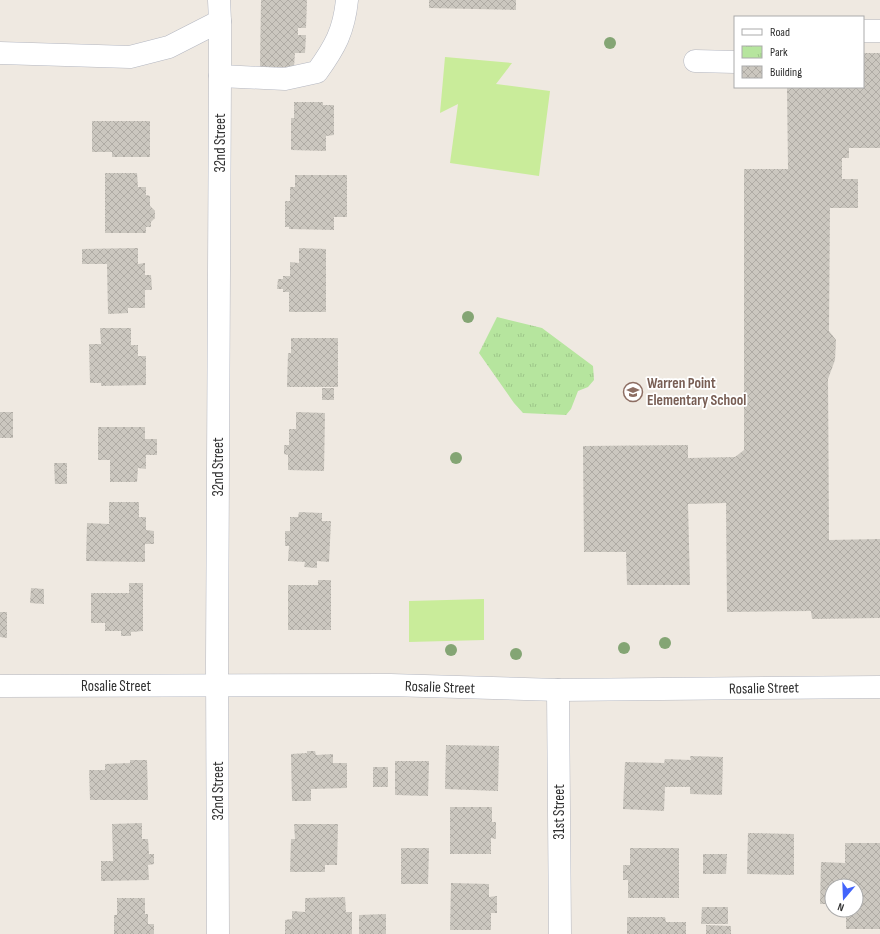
<svg xmlns="http://www.w3.org/2000/svg" width="880" height="934" font-family="'Sofia Sans Condensed',sans-serif">
<defs>
<pattern id="park-tufts" width="24" height="20" patternUnits="userSpaceOnUse"><rect width="24" height="20" fill="#b6e59e"/><path d="M3 7l-1-3M5 7V3M7 7l1-3M15 17l-1-3M17 17v-4M19 17l1-3" fill="none" stroke="#9dc588"/></pattern>
<pattern id="building-cross-hatch" width="8" height="8" patternUnits="userSpaceOnUse"><rect width="8" height="8" fill="#cbc7bf"/><path d="M0 0l8 8M0 8l8-8" fill="none" stroke="#afaba4"/></pattern>
</defs>
<rect width="100%" height="100%" fill="#efe9e1"/>
<path fill="url(#park-tufts)" d="M 497,317 L 542,328 L 593,366 L 594,380 L 588,387 L 578,391 L 571,409 L 566,415 L 523,413 L 514,403 L 479,353 Z"/>
<g fill="#c9ec9a">
<path d="M 445,57 L 512,63 L 496,84 L 550,91 L 539,176 L 450,163 L 458,104 L 440,113 Z"/>
<path d="M 484,599 L 484,640 L 409,642 L 409,601 Z"/>
</g>
<g fill="url(#building-cross-hatch)">
<path d="M 261,0 L 307,0 L 306,28 L 298,28 L 298,35 L 306,35 L 305,53 L 295,53 L 294,67 L 260,67 Z"/>
<path d="M 429,0 L 516,0 L 516,10 L 429,8 Z"/>
<path d="M 863,53 L 880,53 L 880,148 L 849,148 L 849,158 L 842,158 L 842,179 L 858,179 L 858,208 L 830,208 L 829,331 L 836,340 L 835,360 L 828,379 L 829,540 L 880,539 L 880,618 L 812,619 L 811,611 L 727,612 L 726,503 L 688,504 L 690,585 L 627,585 L 626,552 L 584,552 L 583,446 L 688,445 L 688,458 L 735,457 L 744,450 L 744,169 L 788,169 L 787,87 L 863,87 Z"/>
<path d="M 294,102 L 323,102 L 323,105 L 334,105 L 334,135 L 326,136 L 326,151 L 291,150 L 291,118 L 294,118 Z"/>
<path d="M 92,121 L 150,121 L 150,157 L 112,157 L 112,152 L 92,152 Z"/>
<path d="M 105,173 L 137,173 L 138,187 L 146,187 L 146,195 L 150,196 L 150,206 L 155,211 L 155,218 L 151,222 L 151,227 L 146,227 L 146,233 L 105,233 Z"/>
<path d="M 295,175 L 347,175 L 347,217 L 334,217 L 334,230 L 289,229 L 289,227 L 285,227 L 285,201 L 290,201 L 290,187 L 295,187 Z"/>
<path d="M 138,248 L 138,264 L 145,263 L 145,275 L 151,275 L 152,290 L 145,290 L 145,308 L 128,308 L 128,313 L 108,314 L 107,264 L 82,264 L 82,249 Z"/>
<path d="M 299,248 L 326,249 L 326,312 L 289,312 L 289,292 L 283,292 L 283,289 L 277,289 L 278,279 L 283,279 L 283,276 L 290,276 L 290,262 L 299,263 Z"/>
<path d="M 100,328 L 131,328 L 131,345 L 138,345 L 138,356 L 146,356 L 146,385 L 101,386 L 101,383 L 90,383 L 89,344 L 101,344 Z"/>
<path d="M 291,338 L 338,338 L 338,387 L 287,387 L 288,353 L 291,353 Z"/>
<rect x="322" y="388" width="12" height="12"/>
<rect x="0" y="412" width="13" height="26"/>
<path d="M 296,412 L 325,413 L 324,471 L 288,470 L 288,455 L 284,454 L 284,445 L 289,445 L 289,429 L 296,429 Z"/>
<path d="M 98,427 L 145,427 L 145,439 L 157,439 L 157,455 L 146,455 L 146,469 L 138,468 L 137,482 L 110,482 L 110,460 L 98,460 Z"/>
<path d="M 54,463 L 67,463 L 67,484 L 55,484 Z"/>
<path d="M 109,502 L 139,502 L 139,517 L 146,517 L 146,530 L 154,531 L 154,544 L 145,544 L 145,562 L 86,561 L 87,523 L 109,524 Z"/>
<path d="M 299,512 L 322,513 L 322,521 L 331,521 L 329,562 L 317,561 L 317,568 L 304,567 L 305,562 L 288,561 L 289,546 L 285,546 L 285,531 L 290,531 L 290,517 L 298,517 Z"/>
<path d="M 318,580 L 331,580 L 331,630 L 288,630 L 288,585 L 318,585 Z"/>
<path d="M 129,583 L 143,583 L 143,631 L 131,632 L 131,636 L 121,636 L 121,631 L 105,631 L 105,623 L 91,623 L 91,593 L 129,593 Z"/>
<path d="M 31,588 L 44,589 L 44,604 L 30,603 Z"/>
<path d="M 0,612 L 7,612 L 7,638 L 0,637 Z"/>
<path d="M 446,745 L 499,746 L 498,791 L 445,789 Z"/>
<path d="M 307,751 L 315,751 L 316,755 L 333,754 L 333,763 L 347,763 L 347,788 L 311,789 L 311,801 L 292,801 L 291,754 L 307,753 Z"/>
<path d="M 690,756 L 723,757 L 722,795 L 690,794 L 690,787 L 665,787 L 664,811 L 623,809 L 625,762 L 664,763 L 665,759 L 691,760 Z"/>
<path d="M 130,760 L 147,760 L 148,800 L 90,800 L 89,770 L 105,770 L 105,764 L 130,763 Z"/>
<path d="M 395,761 L 429,761 L 428,796 L 395,795 Z"/>
<rect x="373" y="767" width="15" height="20"/>
<path d="M 450,807 L 492,807 L 492,822 L 496,822 L 496,839 L 491,838 L 491,854 L 450,854 Z"/>
<path d="M 142,823 L 142,839 L 148,839 L 149,854 L 154,854 L 154,864 L 148,865 L 149,880 L 101,881 L 101,861 L 113,861 L 112,824 Z"/>
<path d="M 294,824 L 338,824 L 337,865 L 325,865 L 325,872 L 290,872 L 291,839 L 295,839 Z"/>
<path d="M 748,833 L 794,834 L 794,875 L 747,874 Z"/>
<path d="M 845,843 L 880,843 L 880,929 L 846,929 L 846,913 L 840,913 L 840,910 L 856,910 L 856,886 L 832,886 L 832,904 L 820,904 L 821,862 L 845,863 Z"/>
<path d="M 401,848 L 429,848 L 428,884 L 401,884 Z"/>
<path d="M 630,848 L 679,848 L 679,898 L 628,898 L 628,880 L 623,880 L 623,865 L 630,865 Z"/>
<path d="M 703,854 L 727,854 L 726,874 L 703,874 Z"/>
<path d="M 451,883 L 489,884 L 489,897 L 497,896 L 497,913 L 491,913 L 491,930 L 450,930 Z"/>
<path d="M 345,897 L 346,912 L 352,912 L 352,934 L 285,934 L 285,920 L 292,919 L 292,911 L 305,912 L 305,898 Z"/>
<path d="M 117,898 L 145,898 L 145,914 L 148,914 L 148,924 L 154,924 L 154,934 L 114,934 L 114,915 L 117,915 Z"/>
<path d="M 702,907 L 728,907 L 728,924 L 701,924 Z"/>
<path d="M 386,914 L 386,934 L 359,934 L 359,915 Z"/>
<path d="M 627,917 L 665,917 L 666,922 L 686,922 L 686,934 L 627,934 Z"/>
<path d="M 706,925 L 731,926 L 731,934 L 706,934 Z"/>
</g>
<g fill="none" stroke-linecap="round" stroke-linejoin="round">
<defs>
<g id="minor">
<path d="M 863,31 L 880,31"/>
<path d="M 0,53 L 130,57 L 169,47 L 220,21"/>
<path d="M 695,61 L 735,62"/>
<path d="M 220,76 L 285,79 L 317,72 C 335,47 344,31 347,0"/>
<path d="M 0,686 L 390,685 L 558,690 L 880,687"/>
<path d="M 558,690 L 560,934"/>
<path d="M 218,934 L 217,663 L 220,76 L 220,21 L 219,0"/>
</g>
</defs>
<use href="#minor" stroke="#b4b7c1" stroke-width="23"/>
<use href="#minor" stroke="#fff" stroke-width="22"/>
</g>
<g fill="#84a574">
<circle cx="610" cy="43" r="6"/>
<circle cx="468" cy="317" r="6"/>
<circle cx="456" cy="458" r="6"/>
<circle cx="665" cy="643" r="6"/>
<circle cx="624" cy="648" r="6"/>
<circle cx="451" cy="650" r="6"/>
<circle cx="516" cy="654" r="6"/>
</g>
<defs>
<symbol id="school-ring" viewBox="-11 -11 22 22"><circle r="9.5" fill="#fff" stroke="#8d6e63" stroke-width="1.5"/><path d="M0-5L7-2L0 1L-7-2ZM-4 1L0 2.5L4 1V4Q0 6-4 4Z" fill="#8d6e63"/></symbol>
</defs>
<g fill-rule="evenodd">
<use href="#school-ring" x="622" y="381" width="22" height="22"/>
</g>
<g text-anchor="middle" stroke-width="3.5" stroke-linejoin="round" paint-order="stroke">
<g font-size="15" fill="#2e2e2e" stroke="#fff">
<text transform="translate(220 143) rotate(-90)" y="5">32nd Street</text>
<text transform="translate(218 467) rotate(-90)" y="5">32nd Street</text>
<text x="116" y="691">Rosalie Street</text>
<text transform="translate(440 687) rotate(2)" y="5">Rosalie Street</text>
<text transform="translate(764 688) rotate(-1)" y="5">Rosalie Street</text>
<text transform="translate(218 791) rotate(-90)" y="5">32nd Street</text>
<text transform="translate(559 812) rotate(-90)" y="5">31st Street</text>
</g>
<g font-size="15" font-weight="bold" fill="#785e54" stroke="#fff" text-anchor="start">
<text x="647" y="388">Warren Point<tspan x="647" dy="17">Elementary School</tspan></text>
</g>
</g>
<rect x="734" y="16" width="130" height="72" fill="#ffffff" stroke="#ababab"/>
<rect x="742" y="29" width="20" height="6" fill="#ffffff" stroke="#ababab"/>
<text x="770" y="36" font-size="12" fill="#2e2e2e">Road</text>
<rect x="742" y="46" width="20" height="12" fill="url(#park-tufts)" stroke="#ababab"/>
<text x="770" y="56" font-size="12" fill="#2e2e2e">Park</text>
<rect x="742" y="66" width="20" height="12" fill="url(#building-cross-hatch)" stroke="#ababab"/>
<text x="770" y="76" font-size="12" fill="#2e2e2e">Building</text>
<g transform="translate(844 898) rotate(199)"><circle r="19" fill="#ffffff" stroke="#ababab"/>
<path d="M0-3L7 15L0 10L-7 15Z" fill="#4264fb"/>
<text y="-6" font-size="11" font-weight="bold" text-anchor="middle" fill="#2e2e2e">N</text>
</g>
</svg>
